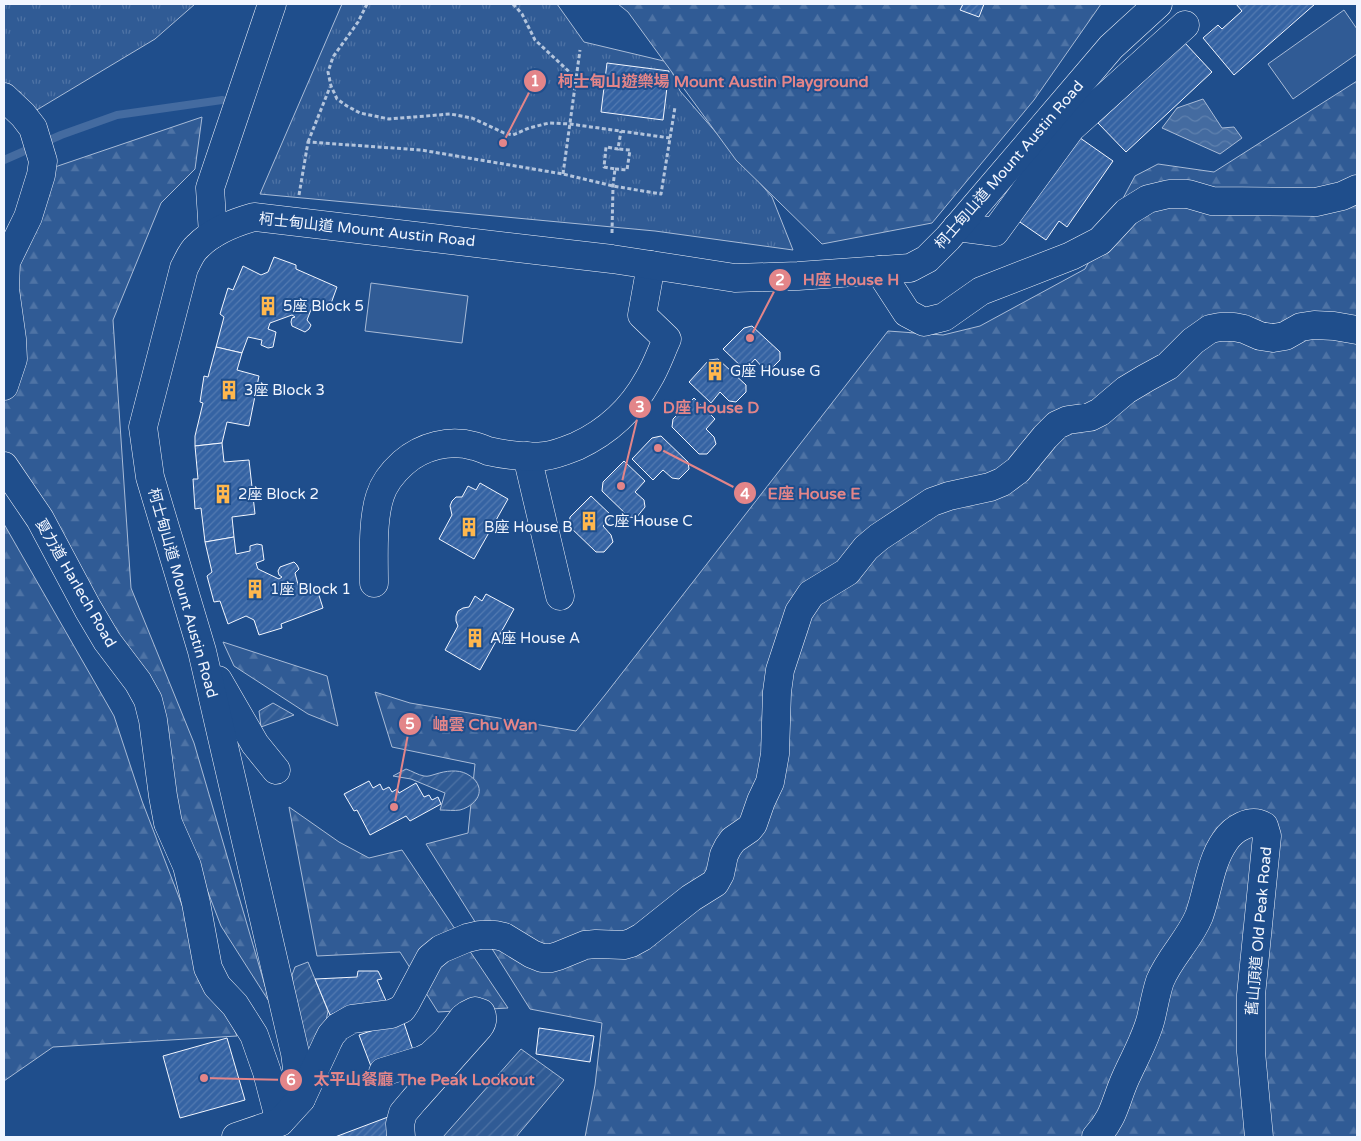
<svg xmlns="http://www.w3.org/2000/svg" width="1361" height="1141" font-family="'Varela Round','Noto Sans TC',sans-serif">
<defs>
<pattern id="grass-tufts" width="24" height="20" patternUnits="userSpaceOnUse" patternTransform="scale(1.25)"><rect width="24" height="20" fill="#305b95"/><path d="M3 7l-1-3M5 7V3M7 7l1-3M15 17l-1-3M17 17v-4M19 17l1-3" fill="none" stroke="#4e73a5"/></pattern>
<pattern id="forest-firs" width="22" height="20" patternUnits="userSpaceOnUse" patternTransform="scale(1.25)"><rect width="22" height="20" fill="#305b95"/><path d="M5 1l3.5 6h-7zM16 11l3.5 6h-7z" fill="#4e73a5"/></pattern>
<pattern id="garden-furrows" width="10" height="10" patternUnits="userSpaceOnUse" patternTransform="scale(1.25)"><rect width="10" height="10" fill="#305b95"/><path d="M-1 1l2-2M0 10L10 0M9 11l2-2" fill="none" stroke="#4e73a5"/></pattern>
<pattern id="water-waves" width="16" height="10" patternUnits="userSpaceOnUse" patternTransform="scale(1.25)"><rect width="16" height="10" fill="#446ba0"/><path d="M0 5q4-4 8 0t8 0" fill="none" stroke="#5f81ae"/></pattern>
<pattern id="building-hatch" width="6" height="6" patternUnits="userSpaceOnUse" patternTransform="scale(1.25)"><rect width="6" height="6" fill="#3563a3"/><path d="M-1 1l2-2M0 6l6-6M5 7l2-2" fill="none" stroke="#537ab1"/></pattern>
</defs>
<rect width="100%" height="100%" fill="#1f4e8c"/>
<g fill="url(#grass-tufts)" stroke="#a8bbd7">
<path d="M 4,4 L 195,4 L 155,39 L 30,114 L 20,92 L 4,85 Z"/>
<path d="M 342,4 L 557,4 L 584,42 L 668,62 L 680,91 L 772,197 L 793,250 L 655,231 L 260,194 Z"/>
</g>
<g fill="url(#forest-firs)" stroke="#a8bbd7">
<path d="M 618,4 L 1101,4 L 1034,100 L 932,223 L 822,244 L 736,160 L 628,12 Z"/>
<path d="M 1357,81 L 1357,1137 L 585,1137 L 595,1085 L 602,1023 L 530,1009 L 426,844 L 468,833 L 475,764 L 392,747 L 375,692 L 410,703 L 576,731 L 605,695 L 888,331 L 943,335 L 980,326 L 1085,269 L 1135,176 L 1158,164 L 1214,172 Z"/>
<path d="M 202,117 L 195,169 L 161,203 L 113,320 L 131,588 L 194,743 L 270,1003 L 221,926 L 169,791 L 140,704 L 4,467 L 4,262 L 49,169 Z"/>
<path d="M 4,524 L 114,716 L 142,801 L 195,939 L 237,1036 L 53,1047 L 4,1081 Z"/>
<path d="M 223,642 L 327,676 L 338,726 L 308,714 L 234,666 Z"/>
<path d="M 289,807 L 339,842 L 369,858 L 402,850 L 508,1008 L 438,1012 L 400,952 L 317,956 Z"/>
</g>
<g fill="url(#garden-furrows)" stroke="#a8bbd7">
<path d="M 273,703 L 294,715 L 261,727 L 259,711 Z"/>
<path d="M 406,769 C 412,771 418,775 424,776 C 428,777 432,775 436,774 C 445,771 458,769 467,774 C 487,785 481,804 460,810 C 454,811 447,810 440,810 L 445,793 L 411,779 L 393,776 Z"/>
<path d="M 308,962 L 328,1011 L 326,1021 L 311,1051 L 307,1051 L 294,996 L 292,975 L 295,967 Z"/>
<path d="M 521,1049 L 564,1080 L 516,1137 L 443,1137 Z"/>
</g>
<g fill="#305b95" stroke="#a8bbd7">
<path d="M 1344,10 L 1357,29 L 1357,54 L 1293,99 L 1268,64 Z"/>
<path d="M 371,283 L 468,296 L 462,343 L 365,331 Z"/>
</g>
<path fill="url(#water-waves)" stroke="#a8bbd7" d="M 1203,99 L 1222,128 L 1234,127 L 1242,138 L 1220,154 L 1162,128 L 1177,108 Z"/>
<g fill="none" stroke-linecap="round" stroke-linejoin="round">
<path stroke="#446ba0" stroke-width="8" d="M 4,160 L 61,135 L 117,115 L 222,100"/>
</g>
<g fill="url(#building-hatch)" stroke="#f2f6ff">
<path d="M 963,4 L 984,4 L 979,17 L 960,10 Z"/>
<path d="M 1236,4 L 1315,4 L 1234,75 L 1203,38 L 1218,25 L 1222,29 L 1242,11 Z"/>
<path d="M 1185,43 L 1212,72 L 1126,152 L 1098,123 Z"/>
<path d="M 607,63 L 669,71 L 663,120 L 601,112 Z"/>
<path d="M 1073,133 L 1113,161 L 1067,227 L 1059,221 L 1046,240 L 1014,218 Z"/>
<path d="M 274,257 L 296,265 L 296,269 L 337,287 L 329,309 L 314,302 L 307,320 L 311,325 L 309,329 L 305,332 L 292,326 L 291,322 L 292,318 L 295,317 L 292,315 L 270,323 L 268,329 L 276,332 L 273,347 L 268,348 L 261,345 L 262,340 L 248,337 L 242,353 L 216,347 L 224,317 L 220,314 L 228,288 L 233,290 L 243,266 L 261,275 L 268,272 Z"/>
<path d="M 752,326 L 780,352 L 780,360 L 771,369 L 763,368 L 755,359 L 745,370 L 723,349 L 744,328 Z"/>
<path d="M 216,347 L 242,353 L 237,370 L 259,376 L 249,426 L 227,422 L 222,443 L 195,446 L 195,436 L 203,403 L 200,402 L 204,376 L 208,377 Z"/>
<path d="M 718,359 L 746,385 L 746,392 L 736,402 L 729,401 L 720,392 L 711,403 L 689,382 L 709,360 Z"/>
<path d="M 694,398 L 715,419 L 706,429 L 714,437 L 716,444 L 707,454 L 699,454 L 672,427 L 673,419 Z"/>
<path d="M 661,436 L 688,462 L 689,469 L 679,479 L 672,478 L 663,470 L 653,480 L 632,459 L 652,438 Z"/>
<path d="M 222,443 L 224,462 L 249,460 L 255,514 L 232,517 L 234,537 L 205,542 L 201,508 L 195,509 L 193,479 L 198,479 L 195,446 Z"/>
<path d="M 624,461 L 645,481 L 635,492 L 644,500 L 645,507 L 636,518 L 629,517 L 602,491 L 603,482 Z"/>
<path d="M 480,483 L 508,499 L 474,559 L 439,539 L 452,515 L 450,506 L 452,501 L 456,497 L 462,497 L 468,486 L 476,490 Z"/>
<path d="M 591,496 L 612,516 L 603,526 L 611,535 L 613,542 L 604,552 L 596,552 L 569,526 L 570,517 Z"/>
<path d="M 234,537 L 236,554 L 250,551 L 250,546 L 257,544 L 262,545 L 264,560 L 256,563 L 258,569 L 279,579 L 282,577 L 279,575 L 278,571 L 280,567 L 294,562 L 297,565 L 299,569 L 295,573 L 300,592 L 316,586 L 323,608 L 281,624 L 282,628 L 259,635 L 254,620 L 246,616 L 228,624 L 220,601 L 214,602 L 207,576 L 212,572 L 205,542 Z"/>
<path d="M 486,594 L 514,609 L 480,670 L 445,650 L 458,626 L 456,621 L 456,616 L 458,611 L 463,608 L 469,607 L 475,596 L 482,601 Z"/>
<path d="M 369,781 L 373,788 L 380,784 L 383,790 L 389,787 L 392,792 L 397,789 L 399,793 L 416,783 L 424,797 L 429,795 L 432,800 L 438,797 L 441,804 L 410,821 L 406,816 L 370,835 L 357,810 L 354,811 L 344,794 Z"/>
<path d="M 358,971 L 378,971 L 382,979 L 377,980 L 387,1003 L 355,1005 L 330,1015 L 315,979 L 357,977 Z"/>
<path d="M 403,1020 L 414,1053 L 372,1069 L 359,1035 Z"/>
<path d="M 539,1028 L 594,1036 L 590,1062 L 536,1054 Z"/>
<path d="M 227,1038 L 245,1100 L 180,1118 L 163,1056 Z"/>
<path d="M 388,1117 L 396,1137 L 335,1137 Z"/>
</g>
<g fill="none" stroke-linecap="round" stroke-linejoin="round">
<defs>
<g id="minor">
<path d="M 4,97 L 23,115 L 33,128 L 43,161 L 41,175 L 28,217 L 6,262 L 5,289 L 12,339 L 13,359 L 4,386"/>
<path d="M 957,227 L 995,232 L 1071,128 L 1185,25"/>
<path d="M 213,234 L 210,188 L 272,4"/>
<path d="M 879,270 L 907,313 L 924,322 L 944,317 L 981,291 L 1071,256 L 1100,241 L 1127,212 L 1148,199 L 1169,194 L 1188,194 L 1212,201 L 1316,202 L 1342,196 L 1357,189"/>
<path d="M 527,456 L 560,596"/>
<path d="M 4,466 L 40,519 L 88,609 L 107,641 L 138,682 L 148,700 L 153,720 L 163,796 L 168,823 L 187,866 L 196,903 L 208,968 L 217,986 L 235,1005 L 254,1035 L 267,1072 L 280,1122"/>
<path d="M 374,583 C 374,558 372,520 380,496 C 384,483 393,472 403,463 C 422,446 450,439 474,446 C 479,447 483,449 488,451 C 506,455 526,458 545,456 C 555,455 567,450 577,446 C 607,432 632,409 648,380 C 656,367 661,352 667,339 L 642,315 L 651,265"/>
<path d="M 218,680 L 255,744 L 276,770"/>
<path d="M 383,1072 L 422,1060 L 430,1056 L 446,1041 L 463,1018 L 467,1015 L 475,1011 L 481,1013 C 483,1018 483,1022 479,1027 L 414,1100 L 403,1113 L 400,1124 L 401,1137"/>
<path d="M 301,1099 L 295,1053 L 202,651 L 150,477 L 143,427 L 184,268 C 188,261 191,252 197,247 C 212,231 233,223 254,217 L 612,259 L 735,278 L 798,276 L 910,268 L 927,259 L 948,238 L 1111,47 L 1158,4"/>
<path d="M 236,1137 L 280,1122 L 301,1099 L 328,1041 L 331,1035 L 338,1027 L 352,1019 L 391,1014 L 402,1009 L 406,1003 L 430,958 L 441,949 L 467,938 L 480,935 L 495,935 L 504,937 L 532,954 L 542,958 L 551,958 L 558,956 L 585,945 L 596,944 L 624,945 L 631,943 L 642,937 L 691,898 L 715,883 L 720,874 L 724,855 L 728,847 L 733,840 L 749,829 L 753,824 L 761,801 L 770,782 L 775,754 L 777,692 L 780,670 L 799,612 L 811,594 L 847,572 L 866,548 L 879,537 L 932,502 L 949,496 L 990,487 L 1002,482 L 1018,470 L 1045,437 L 1057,425 L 1068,420 L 1090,417 L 1100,412 L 1126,390 L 1146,378 L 1168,366 L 1193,341 L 1210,329 L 1220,327 L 1234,327 L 1244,329 L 1260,336 L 1273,338 L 1285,336 L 1301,327 L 1314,325 L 1334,326 L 1357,330"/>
<path d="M 1096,1137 C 1115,1117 1115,1101 1126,1077 C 1135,1057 1146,1038 1151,1018 C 1154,1005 1156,993 1160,981 C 1170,957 1189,940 1199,916 C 1208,891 1210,862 1225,841 C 1233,829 1250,818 1264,826 L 1267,836 L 1251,995 L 1251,1052 L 1259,1137"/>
</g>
</defs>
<use href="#minor" stroke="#f2f6ff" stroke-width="29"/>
<g stroke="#b3c4dc" stroke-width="3" stroke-dasharray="4 2.5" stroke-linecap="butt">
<path d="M 367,4 L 358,22 L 333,57 L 328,72 L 331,86 L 337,99 L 347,106 L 360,113 L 389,119 L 450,114 L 472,118 L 504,133 L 513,135 L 529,128 L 549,123 L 570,124 L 670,138"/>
<path d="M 513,4 L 522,14 L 535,40 L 576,78"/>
<path d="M 308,142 L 330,87"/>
<path d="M 615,169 L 627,170 L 630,150 L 618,149"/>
<path d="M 563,174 L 580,50"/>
<path d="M 299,195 L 308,142 L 421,150 L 563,174 L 613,186 L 661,194 L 675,107"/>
<path d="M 612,233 L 613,186 L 615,169 L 604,167 L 606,147 L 618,149 L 621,131"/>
</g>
<use href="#minor" stroke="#1f4e8c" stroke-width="28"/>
</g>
<defs>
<symbol id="building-bare" viewBox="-9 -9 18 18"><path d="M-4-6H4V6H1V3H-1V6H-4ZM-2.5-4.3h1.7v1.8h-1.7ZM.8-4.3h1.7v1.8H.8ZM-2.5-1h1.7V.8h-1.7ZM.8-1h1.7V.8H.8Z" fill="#ffb74d" stroke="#1f4e8c" stroke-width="2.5" paint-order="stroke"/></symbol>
</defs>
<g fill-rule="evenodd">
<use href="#building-bare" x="254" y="292" width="28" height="28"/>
<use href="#building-bare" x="701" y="357" width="28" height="28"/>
<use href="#building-bare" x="215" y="376" width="28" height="28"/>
<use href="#building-bare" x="209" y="480" width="28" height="28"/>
<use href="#building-bare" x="575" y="507" width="28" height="28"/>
<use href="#building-bare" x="455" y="513" width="28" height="28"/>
<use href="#building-bare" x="241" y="575" width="28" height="28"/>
<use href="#building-bare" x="461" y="624" width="28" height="28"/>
</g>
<g text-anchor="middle" stroke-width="4" stroke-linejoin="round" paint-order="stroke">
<g font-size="15" fill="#f2f6ff" stroke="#1f4e8c">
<text transform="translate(1009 165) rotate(-49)" y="5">柯士甸山道 Mount Austin Road</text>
<text transform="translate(367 230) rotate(6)" y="5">柯士甸山道 Mount Austin Road</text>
<text transform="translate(76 583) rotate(60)" y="5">夏力道 Harlech Road</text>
<text transform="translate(183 593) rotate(74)" y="5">柯士甸山道 Mount Austin Road</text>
<text transform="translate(1259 931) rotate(-85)" y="5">舊山頂道 Old Peak Road</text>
</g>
<g font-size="15" fill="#f2f6ff" stroke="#1f4e8c" text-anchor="start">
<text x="283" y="311">5座 Block 5</text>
<text x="730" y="376">G座 House G</text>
<text x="244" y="395">3座 Block 3</text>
<text x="238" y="499">2座 Block 2</text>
<text x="604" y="526">C座 House C</text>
<text x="484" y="532">B座 House B</text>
<text x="270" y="594">1座 Block 1</text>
<text x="490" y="643">A座 House A</text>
</g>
</g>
<path fill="none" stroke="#e38589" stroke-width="2" d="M503 143L535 81M750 338L780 280M621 486L640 407M658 448L745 493M394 807L410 724M204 1078L291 1080"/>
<g fill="#e38589" stroke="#1f4e8c" stroke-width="2">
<circle cx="503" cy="143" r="5"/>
<circle cx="750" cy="338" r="5"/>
<circle cx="621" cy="486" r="5"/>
<circle cx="658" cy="448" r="5"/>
<circle cx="394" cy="807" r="5"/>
<circle cx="204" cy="1078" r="5"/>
<circle cx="535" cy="81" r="12"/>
<circle cx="780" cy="280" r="12"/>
<circle cx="640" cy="407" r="12"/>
<circle cx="745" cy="493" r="12"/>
<circle cx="410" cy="724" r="12"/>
<circle cx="291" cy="1080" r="12"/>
</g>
<g font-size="15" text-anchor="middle" font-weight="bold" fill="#fff">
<text x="535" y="86">1</text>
<text x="780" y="285">2</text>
<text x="640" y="412">3</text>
<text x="745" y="499">4</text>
<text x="410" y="729">5</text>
<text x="291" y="1085">6</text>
</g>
<g font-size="16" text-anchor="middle" font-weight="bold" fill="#e38589" stroke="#1f4e8c" stroke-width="4" stroke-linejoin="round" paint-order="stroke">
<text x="713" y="87">柯士甸山遊樂場 Mount Austin Playground</text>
<text x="851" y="285">H座 House H</text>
<text x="711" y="413">D座 House D</text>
<text x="814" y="499">E座 House E</text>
<text x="485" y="730">岫雲 Chu Wan</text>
<text x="424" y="1085">太平山餐廳 The Peak Lookout</text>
</g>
<rect width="1361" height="1141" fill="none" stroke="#f2f6ff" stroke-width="10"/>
</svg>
